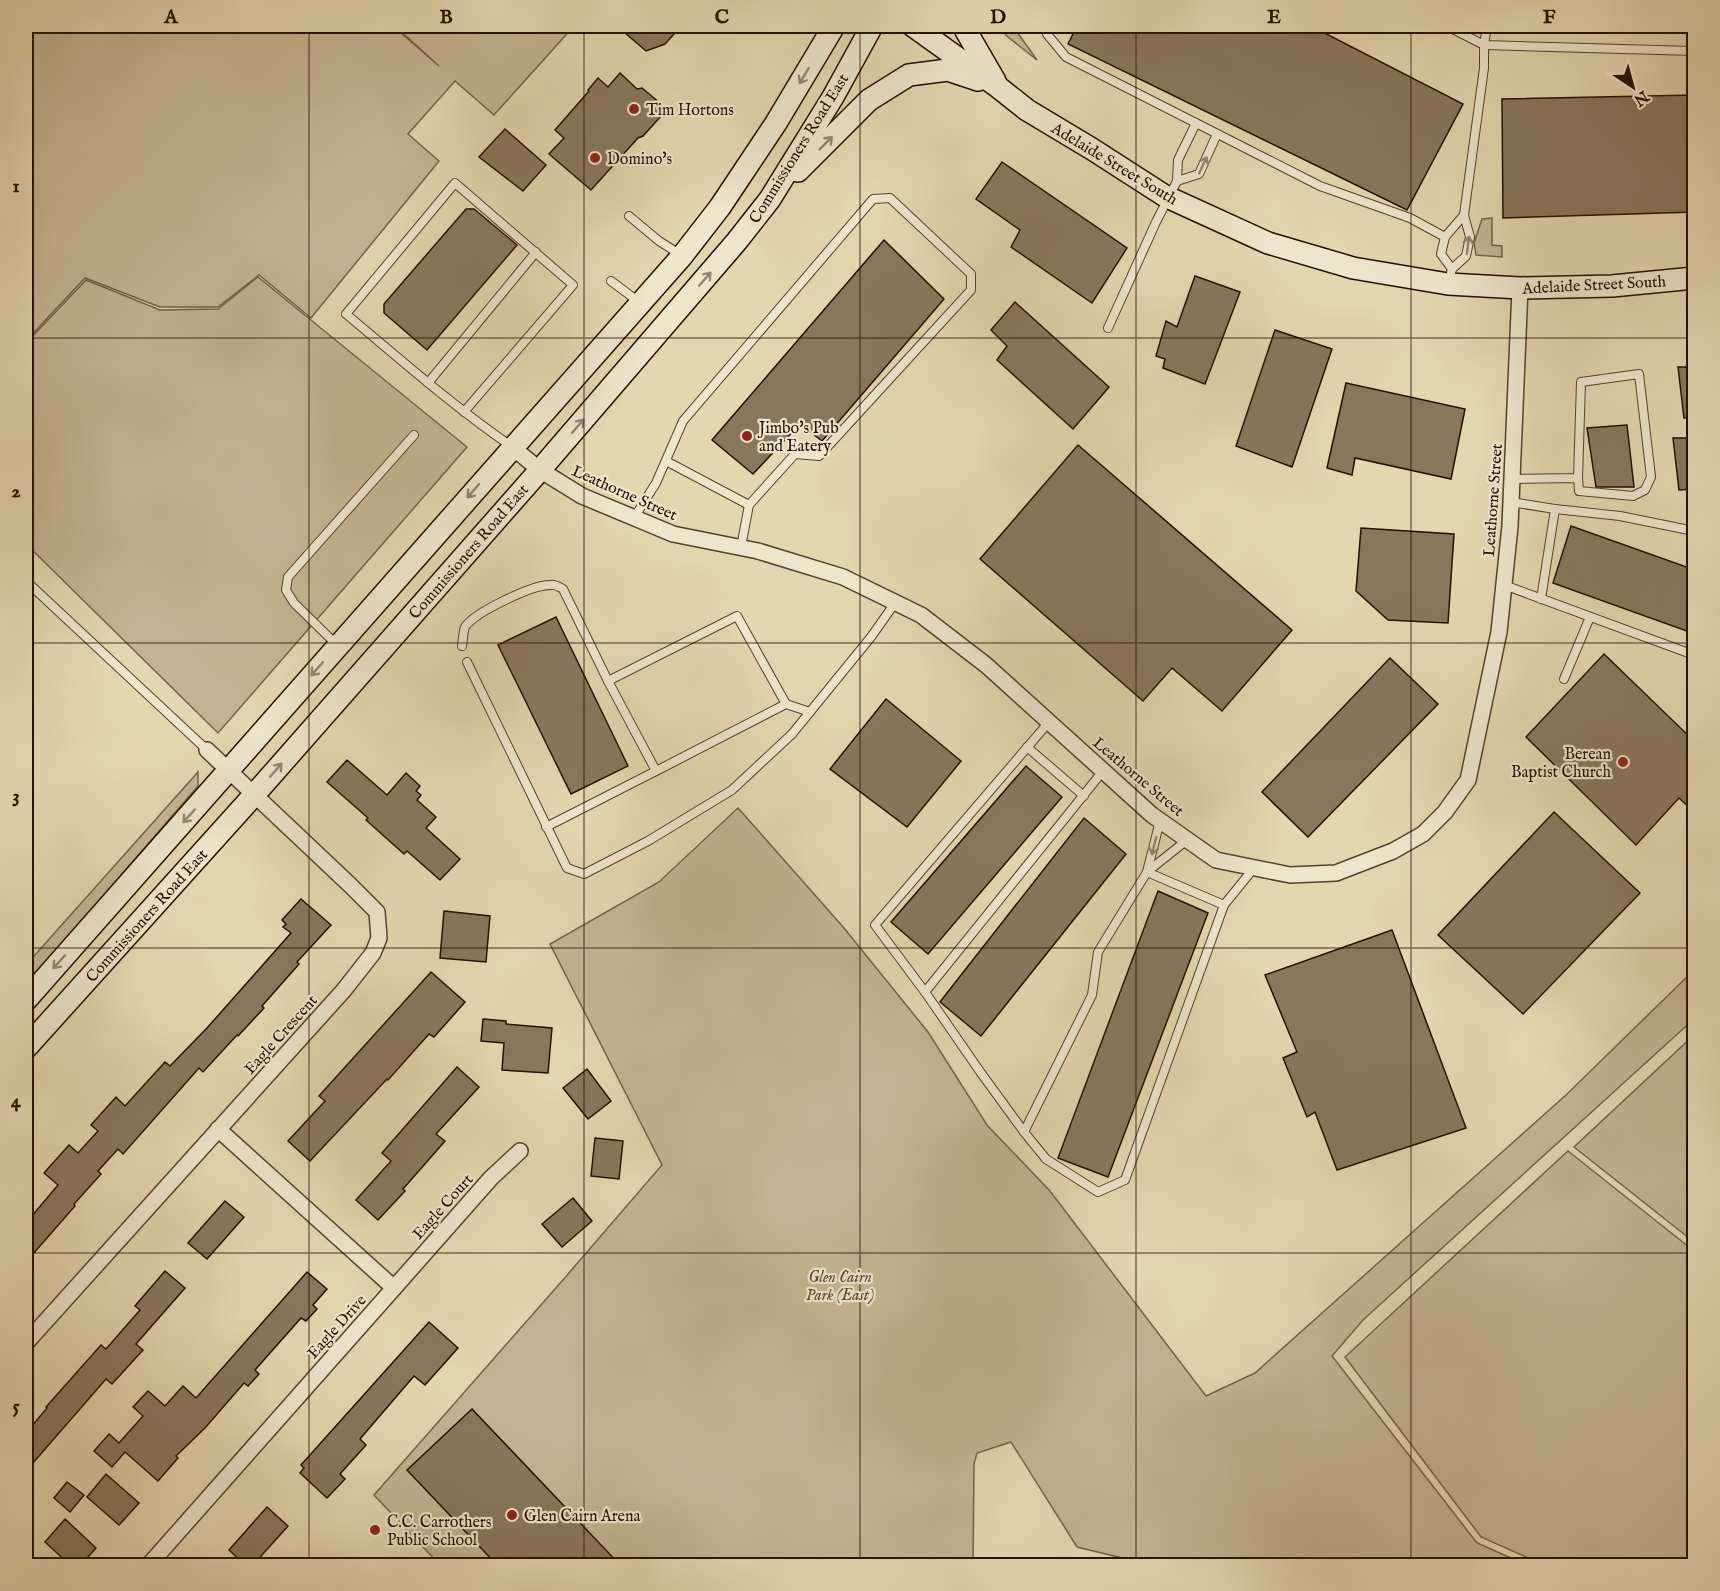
<svg xmlns="http://www.w3.org/2000/svg" width="1720" height="1591" font-family="'IM FELL English',serif">
<rect width="100%" height="100%" fill="#e3d7b0"/>
<filter id="stains"><feTurbulence type="fractalNoise" baseFrequency=".00333" numOctaves="4"/><feColorMatrix values="0 0 0 0 .2 0 0 0 0 .09 0 0 0 0 .02 0 0 0 .5 -.17"/></filter>
<radialGradient id="worn" r=".72"><stop offset=".6" stop-color="#630" stop-opacity="0"/><stop offset="1" stop-color="#630" stop-opacity=".3"/></radialGradient>
<g fill="#c3b592" stroke="#746249" stroke-width="1.5">
<path d="M 26,26 L 393,26 L 439,66 L 395,26 L 574,26 L 494,115 L 455,81 L 408,134 L 439,161 L 311,318 L 259,275 L 218,307 L 160,307 L 85,278 L 26,341 Z"/>
<path d="M 996,26 L 1019,26 L 1017,32 L 1037,60 L 1008,37 Z"/>
<path d="M 1492,218 L 1492,245 L 1502,246 L 1502,257 L 1476,255 L 1474,243 L 1482,219 Z"/>
<path d="M 258,277 L 467,447 L 218,733 L 26,544 L 26,343 L 86,280 L 160,310 L 218,309 Z"/>
<path d="M 198,772 L 198,786 L 26,985 L 26,965 Z"/>
<path d="M 738,808 L 844,928 L 928,1032 L 987,1125 L 1050,1191 L 1206,1396 L 1255,1373 L 1566,1095 L 1694,970 L 1694,1019 L 1363,1320 L 1332,1356 L 1477,1543 L 1527,1565 L 1151,1565 L 1077,1547 L 1011,1442 L 977,1453 L 974,1464 L 973,1565 L 440,1565 L 374,1495 L 562,1281 L 662,1165 L 550,944 L 659,882 Z"/>
<path d="M 1694,1035 L 1694,1242 L 1574,1147 Z"/>
<path d="M 1568,1151 L 1694,1251 L 1694,1565 L 1544,1565 L 1481,1537 L 1345,1357 Z"/>
</g>
<g fill="#88775c" stroke="#260f00" stroke-width="1.5">
<path d="M 617,26 L 681,26 L 665,44 L 646,51 Z"/>
<path d="M 1077,26 L 1311,26 L 1463,104 L 1407,210 L 1068,44 Z"/>
<path d="M 620,73 L 637,89 L 642,88 L 661,104 L 662,115 L 643,136 L 638,138 L 591,190 L 549,154 L 564,138 L 555,130 L 589,91 L 588,90 L 598,78 L 608,87 Z"/>
<path d="M 1695,95 L 1695,212 L 1503,218 L 1502,99 Z"/>
<path d="M 505,129 L 546,165 L 523,191 L 479,157 Z"/>
<path d="M 1002,162 L 1127,248 L 1092,303 L 1011,247 L 1020,230 L 976,199 Z"/>
<path d="M 466,209 L 474,209 L 517,245 L 427,350 L 384,313 L 384,304 Z"/>
<path d="M 884,240 L 944,299 L 822,441 L 800,424 L 753,474 L 712,440 Z"/>
<path d="M 1195,276 L 1240,292 L 1205,384 L 1163,368 L 1165,359 L 1156,356 L 1166,321 L 1177,327 Z"/>
<path d="M 1015,302 L 1109,387 L 1073,429 L 997,360 L 1007,346 L 991,330 Z"/>
<path d="M 1275,330 L 1332,349 L 1292,467 L 1236,446 Z"/>
<path d="M 1678,367 L 1695,367 L 1695,418 L 1684,418 Z"/>
<path d="M 1346,383 L 1465,409 L 1451,479 L 1355,458 L 1352,475 L 1327,468 Z"/>
<path d="M 1627,425 L 1634,487 L 1596,487 L 1587,428 Z"/>
<path d="M 1673,438 L 1695,438 L 1695,489 L 1679,490 Z"/>
<path d="M 1078,445 L 1292,630 L 1222,711 L 1172,668 L 1143,701 L 980,559 Z"/>
<path d="M 1571,526 L 1695,570 L 1695,634 L 1553,583 Z"/>
<path d="M 1361,528 L 1454,534 L 1448,623 L 1388,620 L 1356,591 Z"/>
<path d="M 556,617 L 628,766 L 571,794 L 498,645 Z"/>
<path d="M 1604,654 L 1695,742 L 1695,813 L 1679,798 L 1636,845 L 1526,737 Z"/>
<path d="M 1390,658 L 1438,704 L 1308,837 L 1262,792 Z"/>
<path d="M 886,699 L 961,761 L 907,827 L 830,769 Z"/>
<path d="M 347,760 L 387,795 L 406,773 L 420,786 L 416,791 L 421,795 L 417,800 L 436,817 L 426,828 L 460,859 L 440,880 L 407,851 L 404,854 L 366,820 L 368,818 L 327,782 Z"/>
<path d="M 1026,766 L 1062,797 L 928,954 L 891,922 Z"/>
<path d="M 1554,812 L 1640,893 L 1523,1014 L 1438,935 Z"/>
<path d="M 1084,818 L 1126,854 L 981,1036 L 940,1002 Z"/>
<path d="M 1158,891 L 1208,913 L 1108,1177 L 1058,1158 Z"/>
<path d="M 301,899 L 331,925 L 297,962 L 299,964 L 262,1006 L 264,1008 L 238,1036 L 237,1035 L 203,1072 L 199,1068 L 123,1154 L 118,1149 L 98,1171 L 101,1174 L 74,1204 L 75,1206 L 26,1262 L 26,1223 L 58,1185 L 44,1173 L 69,1145 L 78,1153 L 98,1131 L 91,1125 L 116,1097 L 125,1106 L 165,1062 L 170,1066 L 207,1028 L 291,933 L 283,927 L 286,924 L 282,920 Z"/>
<path d="M 444,911 L 490,916 L 486,962 L 440,958 Z"/>
<path d="M 1392,930 L 1466,1128 L 1337,1170 L 1315,1112 L 1307,1117 L 1283,1058 L 1297,1052 L 1265,975 Z"/>
<path d="M 431,972 L 465,1002 L 434,1037 L 429,1034 L 388,1080 L 387,1079 L 310,1161 L 288,1141 L 325,1101 L 319,1096 Z"/>
<path d="M 483,1019 L 506,1021 L 506,1024 L 552,1028 L 548,1073 L 502,1070 L 504,1043 L 481,1041 Z"/>
<path d="M 457,1067 L 479,1087 L 436,1134 L 445,1141 L 403,1189 L 405,1191 L 378,1220 L 356,1200 L 391,1161 L 382,1153 Z"/>
<path d="M 587,1069 L 611,1101 L 588,1119 L 563,1088 Z"/>
<path d="M 595,1138 L 623,1141 L 619,1179 L 591,1176 Z"/>
<path d="M 573,1198 L 592,1221 L 562,1247 L 542,1224 Z"/>
<path d="M 225,1201 L 244,1217 L 207,1259 L 188,1243 Z"/>
<path d="M 165,1271 L 185,1288 L 136,1344 L 143,1350 L 112,1384 L 106,1379 L 26,1471 L 26,1433 L 47,1408 L 46,1407 L 101,1345 L 106,1349 L 140,1310 L 135,1306 Z"/>
<path d="M 307,1272 L 327,1289 L 313,1305 L 317,1309 L 306,1321 L 301,1318 L 255,1370 L 259,1374 L 248,1386 L 244,1383 L 205,1428 L 176,1456 L 178,1458 L 158,1481 L 125,1452 L 112,1467 L 94,1451 L 109,1434 L 119,1443 L 143,1416 L 133,1407 L 148,1391 L 165,1406 L 183,1386 L 196,1398 Z"/>
<path d="M 429,1322 L 458,1348 L 425,1385 L 414,1376 L 360,1439 L 366,1445 L 340,1474 L 345,1479 L 327,1498 L 300,1473 L 304,1468 L 301,1465 Z"/>
<path d="M 472,1409 L 621,1566 L 498,1566 L 407,1470 Z"/>
<path d="M 106,1474 L 139,1503 L 119,1525 L 87,1497 Z"/>
<path d="M 67,1482 L 84,1495 L 70,1512 L 54,1498 Z"/>
<path d="M 267,1507 L 288,1526 L 252,1566 L 246,1566 L 229,1550 Z"/>
<path d="M 65,1519 L 96,1548 L 80,1566 L 71,1566 L 45,1542 Z"/>
</g>
<g fill="none" stroke-linecap="round" stroke-linejoin="round">
<defs>
<g id="service">
<path d="M 1046,26 L 1047,34 L 1066,57 L 1320,186 L 1410,218 L 1445,237"/>
<path d="M 1447,26 L 1484,45 L 1694,51"/>
<path d="M 1177,181 L 1199,174 L 1217,134"/>
<path d="M 629,216 L 659,241 L 681,255"/>
<path d="M 1452,269 L 1441,254 L 1445,237 L 1464,215"/>
<path d="M 611,281 L 639,302"/>
<path d="M 1449,281 L 1452,269 L 1466,256 L 1470,237 L 1464,215 L 1484,68 L 1484,45 L 1487,26"/>
<path d="M 1108,328 L 1156,222 L 1177,181 L 1178,160 L 1196,123"/>
<path d="M 428,383 L 536,252"/>
<path d="M 464,412 L 573,285 L 455,183 L 346,314 C 400,359 453,406 511,446"/>
<path d="M 666,461 L 749,505"/>
<path d="M 1512,479 L 1578,478 L 1579,491 L 1633,496 L 1645,490 L 1651,477 L 1639,374 L 1581,382 L 1578,478"/>
<path d="M 1511,502 L 1555,509 L 1620,516 L 1694,531"/>
<path d="M 634,518 L 656,483 L 683,421 L 873,199 L 890,198 L 971,274 L 971,290 L 819,456 L 795,454 L 749,505 L 741,547"/>
<path d="M 26,581 L 207,750"/>
<path d="M 1504,585 L 1694,655"/>
<path d="M 1541,599 L 1555,509"/>
<path d="M 336,644 L 294,603 L 286,590 L 288,577 L 414,435"/>
<path d="M 462,646 C 463,640 463,632 465,627 C 475,612 532,585 550,585 C 555,584 559,587 563,589 L 608,681"/>
<path d="M 467,662 L 567,868 L 584,874 L 648,841 L 732,790 L 792,734 L 871,637 L 895,603"/>
<path d="M 1564,679 L 1590,617"/>
<path d="M 1027,747 L 1084,796"/>
<path d="M 656,771 L 786,704"/>
<path d="M 1103,771 L 925,992 L 981,1073 L 1024,1132 L 1092,995 L 1098,952 L 1147,872 L 1160,821"/>
<path d="M 546,827 L 656,771 L 608,681 L 737,616 L 786,704 L 810,712"/>
<path d="M 1147,872 L 1224,905"/>
<path d="M 1147,872 L 1187,840"/>
<path d="M 925,992 L 875,925 L 1049,722"/>
<path d="M 1024,1132 L 1046,1159 L 1098,1192 L 1125,1180 L 1224,905 L 1254,868"/>
</g>
<g id="minor">
<path d="M 512,447 L 540,470 L 582,496 L 673,534 L 758,551 L 843,577 L 921,615 L 986,665 L 1152,815 L 1216,860 L 1290,875 L 1336,873 L 1393,851 L 1423,834 L 1445,812 L 1468,780 L 1499,632 L 1510,526 L 1520,288"/>
<path d="M 394,1288 L 491,1178 L 520,1151"/>
<path d="M 26,1343 L 344,990 L 373,953 L 379,938 L 377,912 L 350,885 L 207,750"/>
<path d="M 148,1566 L 394,1288 L 218,1129"/>
</g>
<g id="secondary">
<path d="M 913,26 L 998,87 L 1027,110 L 1092,149 L 1165,196 L 1268,243 L 1353,268 L 1448,284 L 1520,288 L 1612,286 L 1694,278"/>
<path d="M 965,26 L 966,31 L 995,81"/>
<path d="M 798,171 L 869,100 L 909,75 L 948,70 L 978,80"/>
<path d="M 26,1000 L 682,256 L 720,207 L 776,123 L 834,26"/>
<path d="M 26,1048 L 254,795 L 540,470 L 737,241 L 770,199 L 833,97 L 872,26"/>
</g>
</defs>
<use href="#service" stroke="#55412c" stroke-width="10"/>
<use href="#minor" stroke="#55412c" stroke-width="18"/>
<use href="#secondary" stroke="#260f00" stroke-width="24"/>
<use href="#service" stroke="#ede5cc" stroke-width="8"/>
<use href="#minor" stroke="#ede5cc" stroke-width="15"/>
<use href="#secondary" stroke="#ede5cc" stroke-width="21"/>
</g>
<defs><path id="oneway-shaft" d="M-6 0H5M1.5-3L5.5 0L1.5 3" fill="none" stroke-width="1.6" stroke-linecap="round" stroke-linejoin="round" transform="scale(1.5)"/></defs>
<g stroke="#938570">
<use href="#oneway-shaft" transform="translate(804 76) rotate(121)"/>
<use href="#oneway-shaft" transform="translate(826 143) rotate(-45)"/>
<use href="#oneway-shaft" transform="translate(1203 165) rotate(-65)"/>
<use href="#oneway-shaft" transform="translate(1468 245) rotate(-83)"/>
<use href="#oneway-shaft" transform="translate(705 279) rotate(-49)"/>
<use href="#oneway-shaft" transform="translate(578 426) rotate(-49)"/>
<use href="#oneway-shaft" transform="translate(473 491) rotate(131)"/>
<use href="#oneway-shaft" transform="translate(317 669) rotate(131)"/>
<use href="#oneway-shaft" transform="translate(276 770) rotate(-49)"/>
<use href="#oneway-shaft" transform="translate(189 816) rotate(132)"/>
<use href="#oneway-shaft" transform="translate(1154 846) rotate(104)"/>
<use href="#oneway-shaft" transform="translate(59 962) rotate(132)"/>
</g>
<path fill="none" stroke="#260f00" stroke-width="1.5" stroke-opacity="0.55" d="M 309,26 L 309,1566M 584,26 L 584,1566M 860,26 L 860,1566M 1136,26 L 1136,1566M 1411,26 L 1411,1566M 26,338 L 1694,338M 26,643 L 1694,643M 26,948 L 1694,948M 26,1253 L 1694,1253"/>
<g fill="#8f2418" stroke="#ede5cc" stroke-width="2">
<circle cx="634" cy="109" r="6"/>
<circle cx="595" cy="158" r="6"/>
<circle cx="747" cy="436" r="6"/>
<circle cx="1623" cy="762" r="6"/>
<circle cx="512" cy="1515" r="6"/>
<circle cx="375" cy="1530" r="6"/>
</g>
<g text-anchor="middle" stroke-width="4.5" stroke-linejoin="round" paint-order="stroke">
<g font-size="16" fill="#260f00" stroke="#ede5cc" text-anchor="start">
<text x="646" y="115">Tim Hortons</text>
<text x="607" y="164">Domino's</text>
<text x="759" y="433">Jimbo's Pub<tspan x="759" dy="18">and Eatery</tspan></text>
<text x="1611" y="759" text-anchor="end">Berean<tspan x="1611" dy="18">Baptist Church</tspan></text>
<text x="524" y="1521">Glen Cairn Arena</text>
<text x="387" y="1527">C.C. Carrothers<tspan x="387" dy="18">Public School</tspan></text>
</g>
<g font-size="16" fill="#260f00" stroke="#ede5cc">
<text transform="translate(798 148) rotate(-58)" y="6">Commissioners Road East</text>
<text transform="translate(1115 163) rotate(31)" y="6">Adelaide Street South</text>
<text transform="translate(1594 284) rotate(-3)" y="6">Adelaide Street South</text>
<text transform="translate(625 492) rotate(24)" y="6">Leathorne Street</text>
<text transform="translate(1492 500) rotate(-86)" y="6">Leathorne Street</text>
<text transform="translate(468 551) rotate(-49)" y="6">Commissioners Road East</text>
<text transform="translate(1139 776) rotate(40)" y="6">Leathorne Street</text>
<text transform="translate(146 915) rotate(-48)" y="6">Commissioners Road East</text>
<text transform="translate(280 1034) rotate(-48)" y="6">Eagle Crescent</text>
<text transform="translate(442 1206) rotate(-48)" y="6">Eagle Court</text>
<text transform="translate(336 1326) rotate(-48)" y="6">Eagle Drive</text>
</g>
<g font-size="16" font-style="italic" fill="#5d4933" stroke="#ede5cc">
<text x="840" y="1282">Glen Cairn<tspan x="840" dy="18">Park (East)</tspan></text>
</g>
</g>
<rect width="1720" height="1591" fill="none" stroke="#e3d7b0" stroke-width="66"/>
<g transform="translate(1633 87) rotate(144)" stroke="#ede5cc" stroke-width="4.5" paint-order="stroke">
<path d="M0-4.5L10 22L0 15L-10 22Z" fill="#260f00"/>
<text y="-9" font-size="16" font-weight="bold" text-anchor="middle" fill="#260f00">N</text>
</g>
<rect x="33" y="33" width="1654" height="1525" fill="none" stroke="#260f00" stroke-width="2"/>
<g font-size="20" text-anchor="middle" font-weight="bold" fill="#260f00">
<text x="171" y="23">A</text>
<text x="446" y="23">B</text>
<text x="722" y="23">C</text>
<text x="998" y="23">D</text>
<text x="1274" y="23">E</text>
<text x="1549" y="23">F</text>
<text x="16" y="192">1</text>
<text x="16" y="497">2</text>
<text x="16" y="802">3</text>
<text x="16" y="1107">4</text>
<text x="16" y="1412">5</text>
</g>
<rect width="100%" height="100%" filter="url(#stains)"/>
<rect width="100%" height="100%" fill="url(#worn)"/>
</svg>
